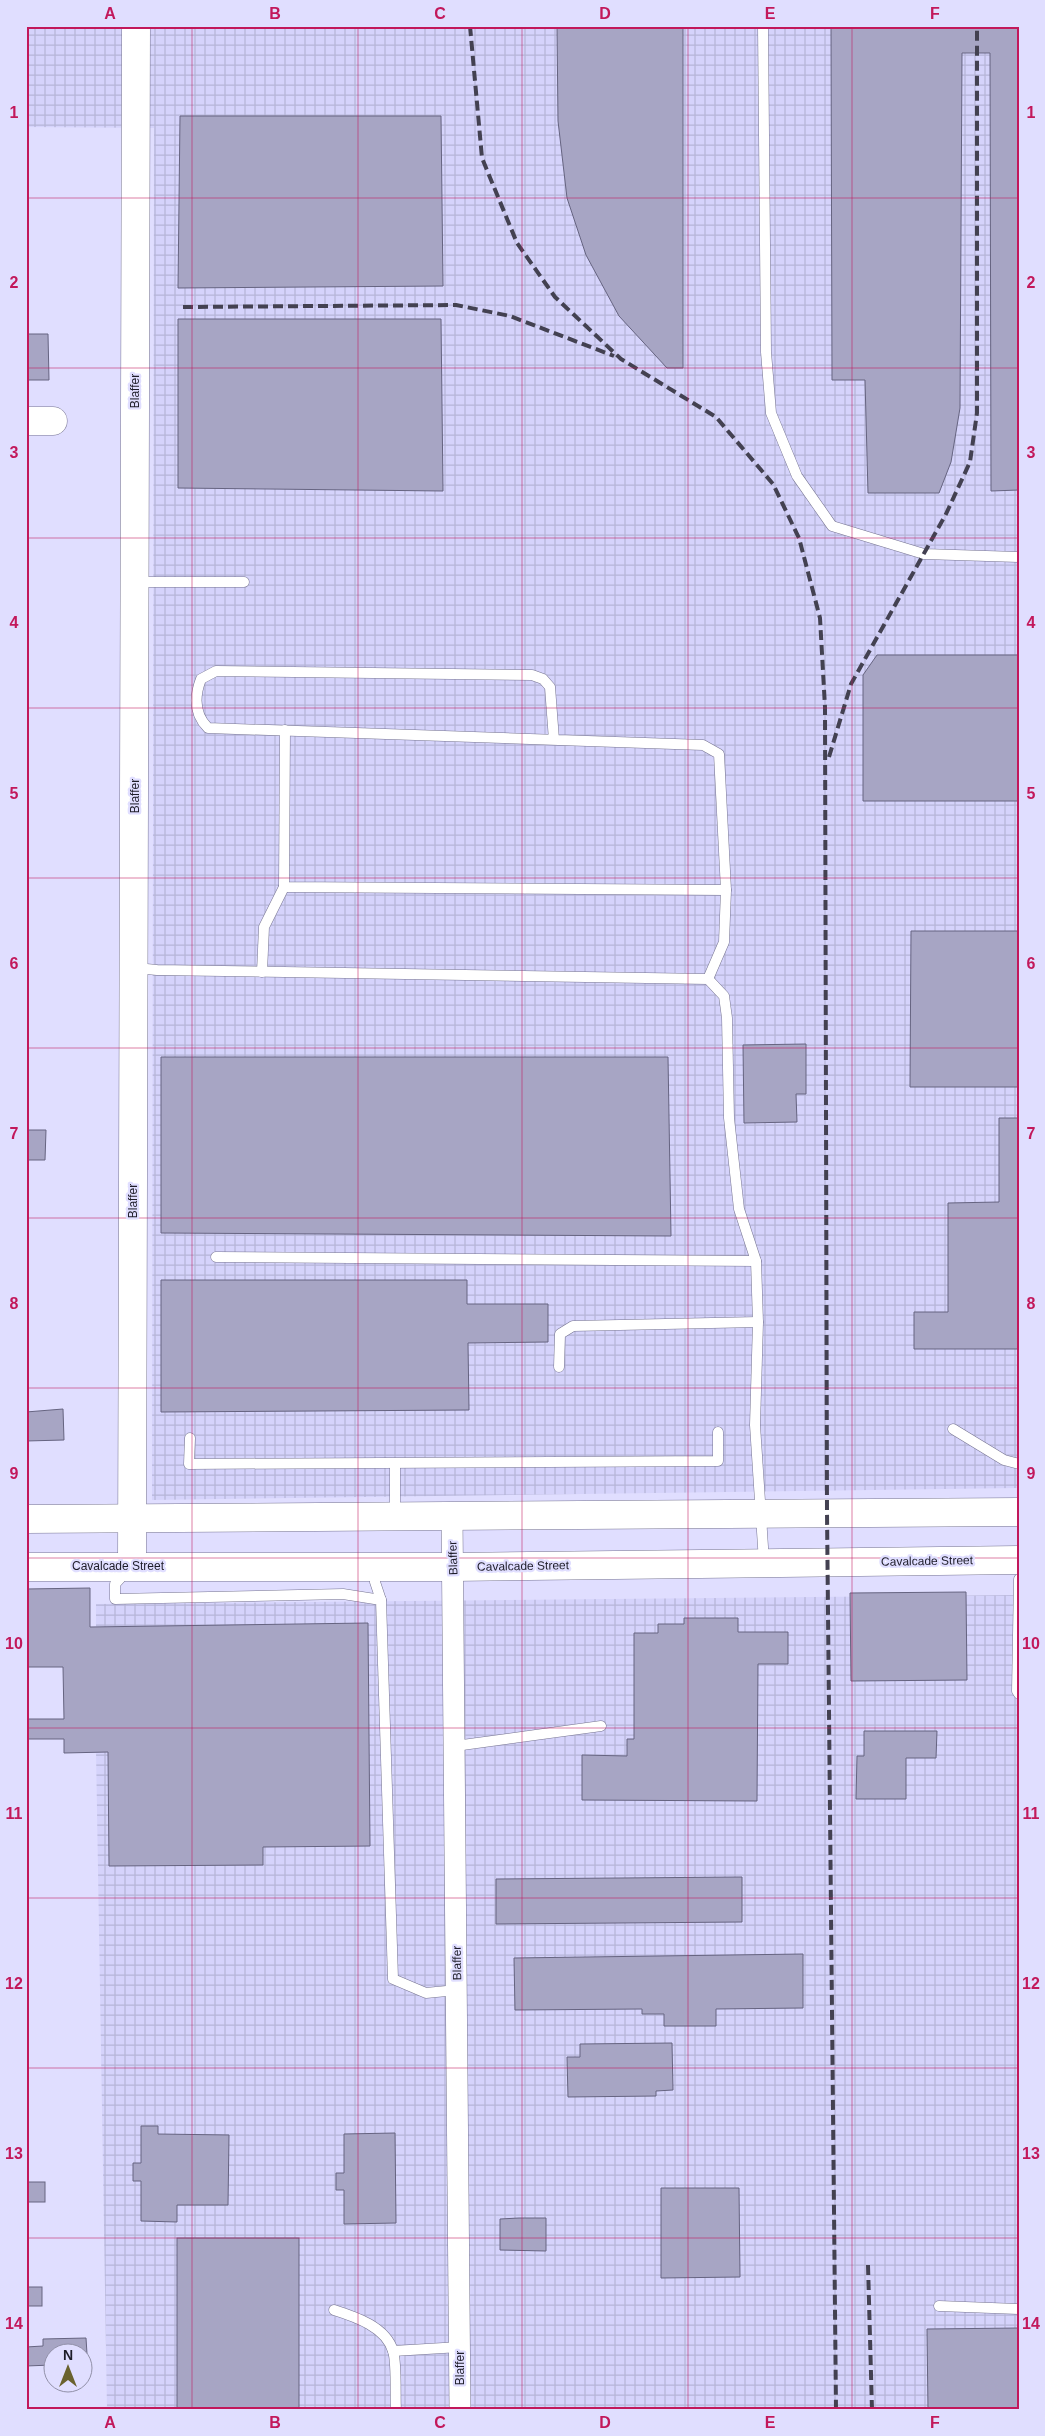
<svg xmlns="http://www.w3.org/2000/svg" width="1045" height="2436" font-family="Helvetica,sans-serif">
<defs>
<pattern id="industrial-grid" width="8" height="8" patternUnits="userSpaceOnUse" patternTransform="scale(1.25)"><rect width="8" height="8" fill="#d5d3fb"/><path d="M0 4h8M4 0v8" fill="none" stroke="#b6b5d7"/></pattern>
</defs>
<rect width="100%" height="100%" fill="#e0deff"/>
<g fill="url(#industrial-grid)">
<path d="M 26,26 L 1019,26 L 1019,1488 L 152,1500 L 154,128 L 26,127 Z"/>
<path d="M 1019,1595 L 1019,2410 L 107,2410 L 96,1750 L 96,1604 Z"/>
</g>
<g fill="#a7a5c4" stroke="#666481">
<path d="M 557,26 L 683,26 L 683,368 L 667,368 L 619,316 L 586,255 L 567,198 L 558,121 Z"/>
<path d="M 831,26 L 1019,26 L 1019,490 L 991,491 L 990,53 L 962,53 L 960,408 L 951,462 L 939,493 L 868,493 L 865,380 L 832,380 Z"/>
<path d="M 180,116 L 441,116 L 443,286 L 178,288 Z"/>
<path d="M 178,319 L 441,319 L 443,491 L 178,488 Z"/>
<path d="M 26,334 L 48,334 L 49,380 L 28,380 Z"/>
<path d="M 877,655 L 1019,655 L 1019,801 L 863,801 L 863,675 Z"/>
<path d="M 911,931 L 1019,931 L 1019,1087 L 910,1087 Z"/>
<path d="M 806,1044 L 806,1094 L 796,1094 L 797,1122 L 744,1123 L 743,1045 Z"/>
<path d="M 161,1057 L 668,1057 L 671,1236 L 161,1233 Z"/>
<path d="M 999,1118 L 1019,1118 L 1019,1349 L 914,1349 L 914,1312 L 948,1312 L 948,1203 L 999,1202 Z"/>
<path d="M 26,1130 L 46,1130 L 45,1160 L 26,1160 Z"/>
<path d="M 161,1280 L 467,1280 L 467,1304 L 548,1304 L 548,1342 L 468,1343 L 469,1410 L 161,1412 Z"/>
<path d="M 63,1409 L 64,1440 L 26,1441 L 26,1412 Z"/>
<path d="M 90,1588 L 90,1627 L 368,1623 L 370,1846 L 263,1847 L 263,1865 L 109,1866 L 108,1752 L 64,1753 L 64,1739 L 28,1739 L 28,1719 L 64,1719 L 63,1667 L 26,1667 L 26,1589 Z"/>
<path d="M 966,1592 L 967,1680 L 851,1681 L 850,1593 Z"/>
<path d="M 684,1618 L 738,1618 L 738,1632 L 788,1632 L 788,1664 L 758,1664 L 757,1801 L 582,1800 L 582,1755 L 627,1756 L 627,1739 L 634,1739 L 634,1633 L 658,1633 L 658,1624 L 684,1624 Z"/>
<path d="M 864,1731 L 937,1731 L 936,1758 L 906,1758 L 906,1799 L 856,1799 L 857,1756 L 864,1756 Z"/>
<path d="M 742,1877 L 742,1922 L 496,1924 L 496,1879 Z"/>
<path d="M 803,1954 L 803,2008 L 716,2009 L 716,2026 L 664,2026 L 664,2014 L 642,2014 L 642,2009 L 515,2010 L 514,1958 Z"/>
<path d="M 672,2043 L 673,2090 L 656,2091 L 656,2096 L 568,2097 L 567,2057 L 580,2057 L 580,2044 Z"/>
<path d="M 141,2126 L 158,2126 L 158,2134 L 229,2135 L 228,2205 L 177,2205 L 177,2222 L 141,2221 L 141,2181 L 133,2181 L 133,2163 L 141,2163 Z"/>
<path d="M 395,2133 L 396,2223 L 344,2224 L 344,2190 L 336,2190 L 336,2173 L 344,2173 L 344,2134 Z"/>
<rect x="26" y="2182" width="19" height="20"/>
<path d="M 661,2188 L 739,2188 L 740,2277 L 661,2278 Z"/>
<path d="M 519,2218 L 546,2218 L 546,2251 L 500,2250 L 500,2219 Z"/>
<rect x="177" y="2238" width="122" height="172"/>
<rect x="26" y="2287" width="16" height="19"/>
<path d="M 1019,2328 L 1019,2410 L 928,2410 L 927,2329 Z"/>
<path d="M 86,2338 L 87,2354 L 52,2354 L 52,2365 L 26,2366 L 26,2347 L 43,2346 L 43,2339 Z"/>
</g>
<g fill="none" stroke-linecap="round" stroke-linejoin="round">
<defs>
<g id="lane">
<path d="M 763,26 L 766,352 L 771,413 L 797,476 L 832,526 L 924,554 L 1019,557"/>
<path d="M 136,582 L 244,582"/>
<path d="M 285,730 L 284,887 L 726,890"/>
<path d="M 554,740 L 550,687 L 543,679 L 532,675 L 216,671 L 201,679 C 194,697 194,714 208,728 L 703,745 L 719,754 L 726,890 L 724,942 L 708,979"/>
<path d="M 136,968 L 157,970 L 708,979 L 724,996 L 727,1018 L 729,1118 L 739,1209 L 756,1261 L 758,1322 L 755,1425 L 764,1562"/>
<path d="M 262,972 L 264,927 L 284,887"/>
<path d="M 216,1257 L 756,1261"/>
<path d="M 559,1367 L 560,1334 L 573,1326 L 758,1322"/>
<path d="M 953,1429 L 1004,1460 L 1019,1464"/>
<path d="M 190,1438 L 189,1464 L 718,1461 L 718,1432"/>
<path d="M 395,1464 L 395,1516"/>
<path d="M 374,1569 L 375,1582 L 381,1600"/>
<path d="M 126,1572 L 115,1584 L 115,1599 L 343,1594 L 381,1600 L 393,1979 L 426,1993 L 457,1990"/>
<path d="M 1019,1579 L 1017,1691 L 1019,1694"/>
<path d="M 455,1746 L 601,1726"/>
<path d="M 939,2306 L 1019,2309"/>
<path d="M 334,2310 C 356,2317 386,2327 393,2351 C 397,2363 395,2396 396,2410"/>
<path d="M 393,2351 L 460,2347"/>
</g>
<path id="street" d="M 452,1516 L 460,2410"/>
<g id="secondary">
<path d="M 26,421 L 53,421"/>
<path d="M 26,1519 L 1019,1512"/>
<path d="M 132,1565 L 136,26"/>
<path d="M 26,1567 L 453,1567 L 1019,1560"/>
</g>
</defs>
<use href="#lane" stroke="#777592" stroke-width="11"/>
<use href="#street" stroke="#777592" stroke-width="22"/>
<use href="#secondary" stroke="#777592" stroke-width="29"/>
<use href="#lane" stroke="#fff" stroke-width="10"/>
<use href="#street" stroke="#fff" stroke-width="21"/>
<use href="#secondary" stroke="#fff" stroke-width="28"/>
<g stroke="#434151" stroke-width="4" stroke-dasharray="10 5" stroke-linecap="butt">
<path d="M 470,26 L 482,158 L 517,243 L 555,297 L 621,359 L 716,417 L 773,484 L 799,538 L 820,618 L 825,707 L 827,1512 L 836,2410"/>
<path d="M 183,307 L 456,305 L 510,316 L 614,356"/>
<path d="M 829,757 L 851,684 L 946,514 L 970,462 L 977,413 L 977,26"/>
<path d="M 868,2265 L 872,2410"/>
</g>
</g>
<path fill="none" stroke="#c2185b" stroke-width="1" stroke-opacity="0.55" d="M 192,26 L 192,2410M 358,26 L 358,2410M 522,26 L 522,2410M 688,26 L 688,2410M 852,26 L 852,2410M 26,198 L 1019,198M 26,368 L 1019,368M 26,538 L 1019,538M 26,708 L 1019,708M 26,878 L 1019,878M 26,1048 L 1019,1048M 26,1218 L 1019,1218M 26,1388 L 1019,1388M 26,1558 L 1019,1558M 26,1728 L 1019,1728M 26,1898 L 1019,1898M 26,2068 L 1019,2068M 26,2238 L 1019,2238"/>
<g text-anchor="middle" stroke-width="4.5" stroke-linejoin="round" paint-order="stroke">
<g font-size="12" fill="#1e1d29" stroke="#e0deff">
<text transform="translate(135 391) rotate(-90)" y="4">Blaffer</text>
<text transform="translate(135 796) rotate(-90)" y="4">Blaffer</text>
<text transform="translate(133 1201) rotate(-90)" y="4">Blaffer</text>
<text transform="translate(453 1558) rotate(-92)" y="4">Blaffer</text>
<text transform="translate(927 1561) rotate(-1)" y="4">Cavalcade Street</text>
<text x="118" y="1570">Cavalcade Street</text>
<text transform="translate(523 1566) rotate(-1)" y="4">Cavalcade Street</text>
<text transform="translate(457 1963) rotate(-91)" y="4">Blaffer</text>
<text transform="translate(460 2368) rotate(-90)" y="4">Blaffer</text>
</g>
</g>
<rect width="1045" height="2436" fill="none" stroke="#e0deff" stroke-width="55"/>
<g transform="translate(68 2368)"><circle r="24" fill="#e0deff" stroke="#9291a9"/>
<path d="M0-4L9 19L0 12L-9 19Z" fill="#6a622f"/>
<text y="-8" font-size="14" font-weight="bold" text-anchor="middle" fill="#1e1d29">N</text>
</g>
<rect x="28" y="28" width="990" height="2380" fill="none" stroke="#c2185b" stroke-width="2"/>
<g font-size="16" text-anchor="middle" font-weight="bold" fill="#c2185b">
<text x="110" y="19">A</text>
<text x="275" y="19">B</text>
<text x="440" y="19">C</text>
<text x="605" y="19">D</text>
<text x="770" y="19">E</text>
<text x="935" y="19">F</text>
<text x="14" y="118">1</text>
<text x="1031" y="118">1</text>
<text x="14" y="288">2</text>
<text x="1031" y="288">2</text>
<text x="14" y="458">3</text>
<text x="1031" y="458">3</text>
<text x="14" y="628">4</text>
<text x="1031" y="628">4</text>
<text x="14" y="799">5</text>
<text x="1031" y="799">5</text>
<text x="14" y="969">6</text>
<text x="1031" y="969">6</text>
<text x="14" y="1139">7</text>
<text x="1031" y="1139">7</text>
<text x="14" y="1309">8</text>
<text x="1031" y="1309">8</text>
<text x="14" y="1479">9</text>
<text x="1031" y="1479">9</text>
<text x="14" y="1649">10</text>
<text x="1031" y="1649">10</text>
<text x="14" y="1819">11</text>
<text x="1031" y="1819">11</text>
<text x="14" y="1989">12</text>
<text x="1031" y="1989">12</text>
<text x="14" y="2159">13</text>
<text x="1031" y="2159">13</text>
<text x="14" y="2329">14</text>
<text x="1031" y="2329">14</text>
<text x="110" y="2428">A</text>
<text x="275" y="2428">B</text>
<text x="440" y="2428">C</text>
<text x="605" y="2428">D</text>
<text x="770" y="2428">E</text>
<text x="935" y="2428">F</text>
</g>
</svg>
